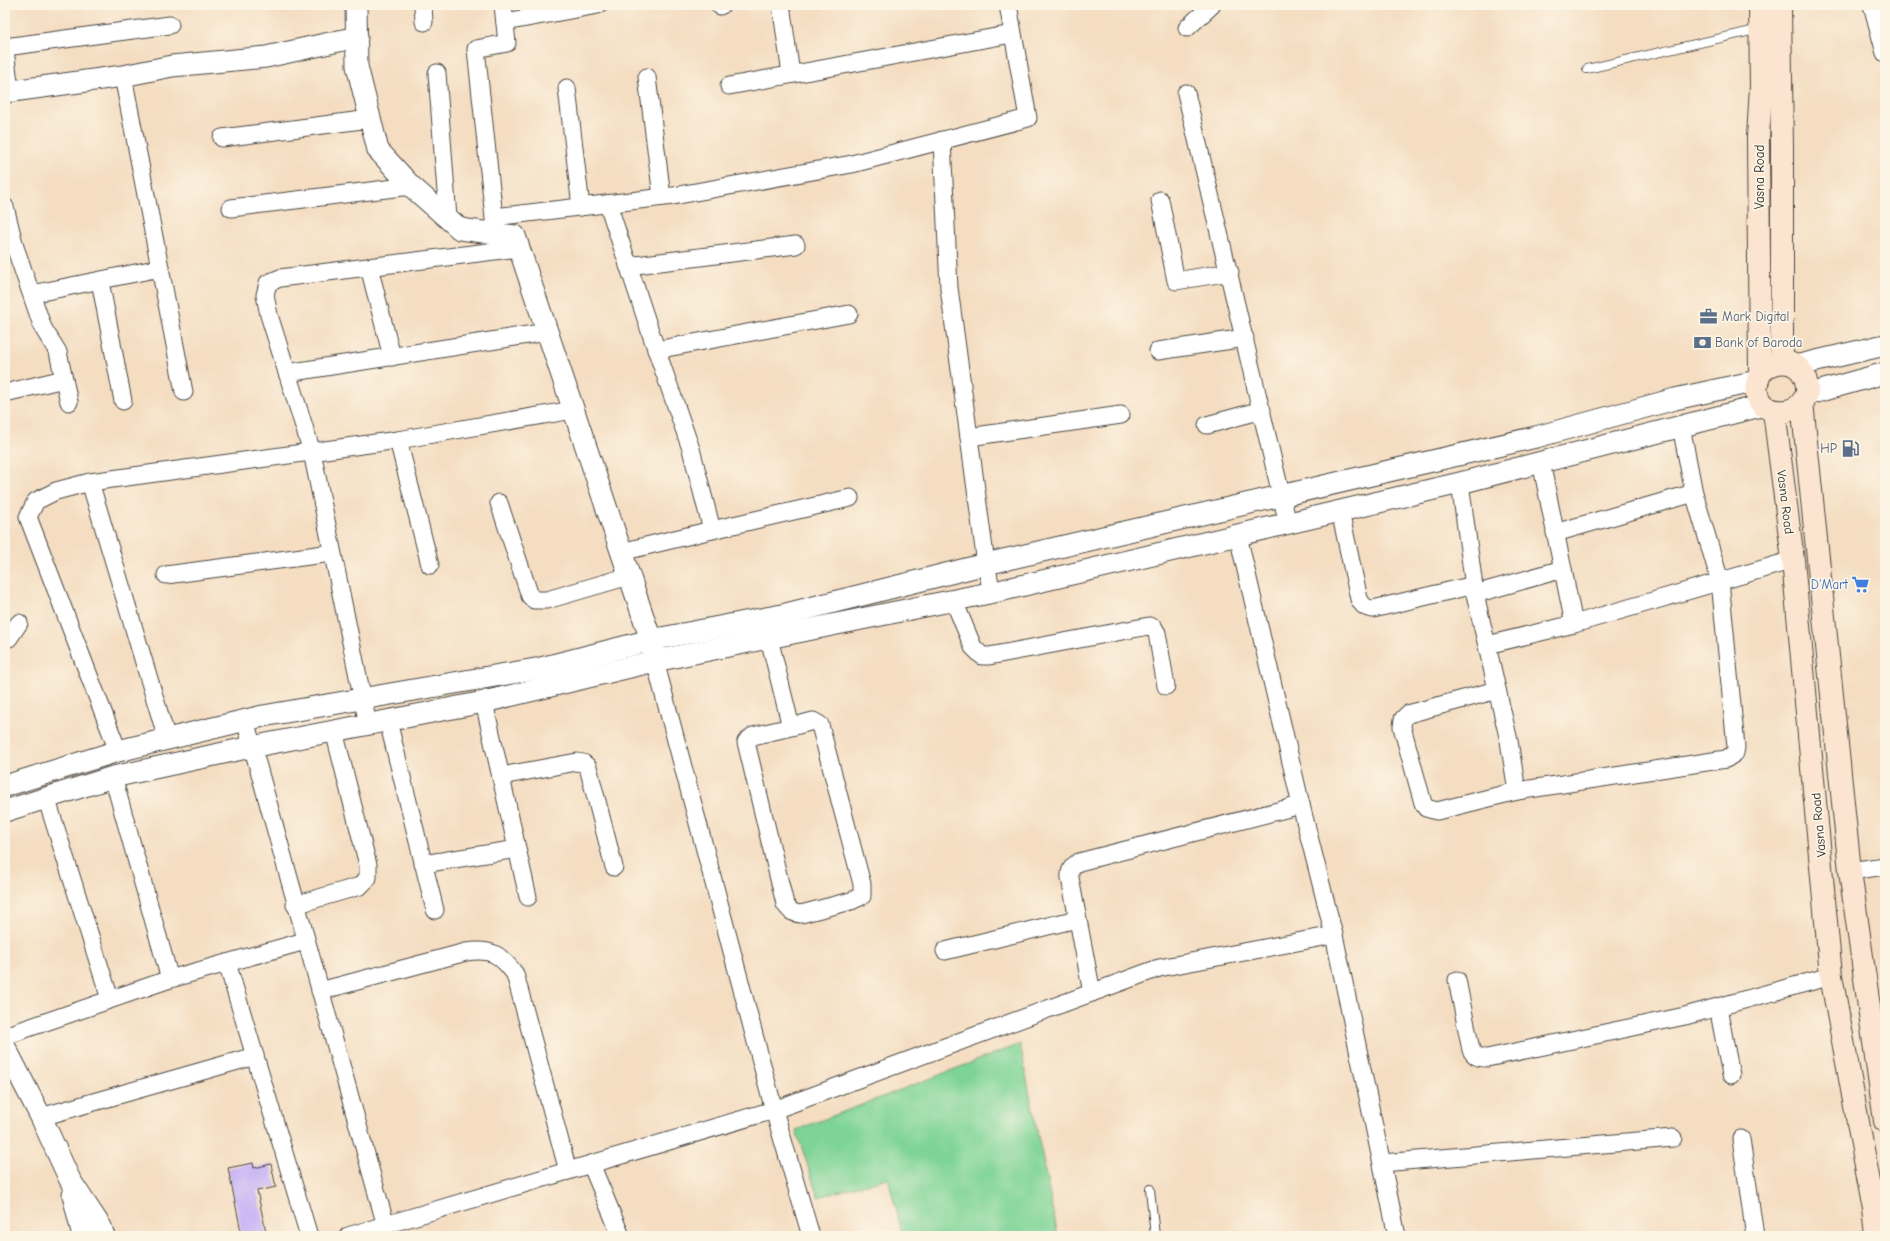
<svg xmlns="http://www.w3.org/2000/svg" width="1890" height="1241" font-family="'Comic Neue',sans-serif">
<rect width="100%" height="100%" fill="#fcf5e5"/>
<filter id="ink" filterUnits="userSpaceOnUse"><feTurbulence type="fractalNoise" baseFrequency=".025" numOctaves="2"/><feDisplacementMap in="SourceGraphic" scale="8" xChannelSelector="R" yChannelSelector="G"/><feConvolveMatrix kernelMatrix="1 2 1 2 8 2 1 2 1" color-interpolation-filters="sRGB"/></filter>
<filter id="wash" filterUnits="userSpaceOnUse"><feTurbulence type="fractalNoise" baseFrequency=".012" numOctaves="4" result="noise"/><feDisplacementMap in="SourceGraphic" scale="16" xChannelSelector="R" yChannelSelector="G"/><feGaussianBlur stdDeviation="0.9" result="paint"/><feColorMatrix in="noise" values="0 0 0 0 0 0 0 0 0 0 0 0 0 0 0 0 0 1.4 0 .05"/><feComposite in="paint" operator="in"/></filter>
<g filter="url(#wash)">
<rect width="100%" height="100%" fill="#f4ddc1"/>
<path fill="#7ed497" stroke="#548061" d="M 1020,1044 L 1058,1236 L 903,1236 L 888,1178 L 818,1197 L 796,1130 Z"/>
<g id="blocks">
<path fill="#c1abf8" d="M 253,1163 L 254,1168 L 271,1164 L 276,1187 L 257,1191 L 267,1236 L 242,1236 L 228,1168 Z"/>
</g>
</g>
<g filter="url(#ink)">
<use href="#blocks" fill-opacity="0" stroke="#494642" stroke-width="1"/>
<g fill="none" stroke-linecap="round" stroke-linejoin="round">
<defs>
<g id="service">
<path d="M 1587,69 L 1760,29"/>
<path d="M 1150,1189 L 1155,1236"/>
</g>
<g id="minor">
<path d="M 423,5 L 424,22"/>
<path d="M 781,5 L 791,74"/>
<path d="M 1872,5 L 1885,53"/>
<path d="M 720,6 L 722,5"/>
<path d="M 505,22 L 598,5"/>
<path d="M 1187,28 L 1212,5"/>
<path d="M 5,47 L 170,25"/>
<path d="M 5,50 L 10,91"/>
<path d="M 437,73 L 448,218"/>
<path d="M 123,76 L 184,392"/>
<path d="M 647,77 L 662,197"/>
<path d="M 729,86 L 1012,34"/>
<path d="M 567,88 L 581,207"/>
<path d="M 1186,93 L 1288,524"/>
<path d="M 222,138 L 370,119"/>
<path d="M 942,140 L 949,288 L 986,564 L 992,593"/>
<path d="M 1160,200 L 1176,281 L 1230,272"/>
<path d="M 608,204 L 652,337 L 691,449 L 712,530 L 621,552"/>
<path d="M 5,207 L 15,247 L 43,328 L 58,352 L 69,402"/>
<path d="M 231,208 L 411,186"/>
<path d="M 494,217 L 673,196 L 852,164 L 1028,118 L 1008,5"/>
<path d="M 495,227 L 476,49 L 507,43 L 503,5"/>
<path d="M 628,266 L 796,245"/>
<path d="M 369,267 L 392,357"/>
<path d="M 100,281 L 123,401"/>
<path d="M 32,294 L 160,268"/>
<path d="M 656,350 L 849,314"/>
<path d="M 1158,351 L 1245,338"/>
<path d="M 287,373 L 547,332"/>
<path d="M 5,393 L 64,379"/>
<path d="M 1207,425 L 1262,410"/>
<path d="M 969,437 L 1121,415"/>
<path d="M 398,440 L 430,565"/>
<path d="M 1541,462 L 1574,624"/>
<path d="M 90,482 L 167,739"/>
<path d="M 1460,483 L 1475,594 L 1509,741 L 1517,791"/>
<path d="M 499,503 L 530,596 L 534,600 L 547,600 L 629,576"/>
<path d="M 1340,511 L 1359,599 C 1363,606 1365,608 1373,609 L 1474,585"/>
<path d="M 712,530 L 850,498"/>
<path d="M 1555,533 L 1694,493"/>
<path d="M 1238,536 L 1301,805"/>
<path d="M 166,575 L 332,553"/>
<path d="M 1475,594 L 1563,569"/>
<path d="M 954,601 L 973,647 L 982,656 L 989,656 L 1149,626 L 1154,628 L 1157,633 L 1166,686"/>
<path d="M 769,638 L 791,727 L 813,721 L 820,725 L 862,884 L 862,896 L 851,901 L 801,914 C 792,913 790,911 785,904 L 746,742 L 753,736 L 791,727"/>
<path d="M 5,639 L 9,638 L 19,623"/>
<path d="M 1487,645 L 1574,624 L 1793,560"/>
<path d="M 655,661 L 774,1110 L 811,1236"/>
<path d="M 1497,690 L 1408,714 L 1403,719 L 1402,727 L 1423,803 L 1426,808 L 1437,811 L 1517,791 L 1726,759 L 1735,753 L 1736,747 L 1720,581 L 1694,493 L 1681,426"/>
<path d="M 484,702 L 528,897"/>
<path d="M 245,720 L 386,1226"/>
<path d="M 388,721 L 435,910"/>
<path d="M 368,725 L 312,452 L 269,315 L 265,295 L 268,283 L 280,278 L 519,248"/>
<path d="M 118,751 L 28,517 L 36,501 L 56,491 L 90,482 L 398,440 L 573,410"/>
<path d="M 501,776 L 577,762 L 583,763 L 588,767 L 614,867"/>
<path d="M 113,777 L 170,979"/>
<path d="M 46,797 L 110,999"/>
<path d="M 423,864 L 517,849"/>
<path d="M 1850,871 L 1885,866"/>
<path d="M 295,905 L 360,886 L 368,878 L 368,865 L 334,731"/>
<path d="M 945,951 L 1077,919"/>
<path d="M 227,963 L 309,1236"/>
<path d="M 1457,980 L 1471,1050 C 1475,1057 1479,1058 1487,1058 L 1685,1016 L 1831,976"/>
<path d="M 320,991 L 466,952 C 491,948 500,954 515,974 L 568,1171"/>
<path d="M 1092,993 L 1070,878 C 1069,870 1072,866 1079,862 L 1301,805 L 1334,935 L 1397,1236"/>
<path d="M 1718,1007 L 1731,1075"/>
<path d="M 5,1036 L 170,979 L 305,941"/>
<path d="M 41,1117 L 255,1056"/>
<path d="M 1741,1139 L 1755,1236"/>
<path d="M 1382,1163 L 1673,1138"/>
<path d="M 591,1164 L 621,1236"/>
<path d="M 348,1236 L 774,1110 L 1159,968 L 1334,935"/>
</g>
<g id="tertiary">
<path d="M 356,5 L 357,66 L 378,150 L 411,186 L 460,229 L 515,236 L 651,640 L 654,654"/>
<path d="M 5,92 L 123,76 L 172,66 L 266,57 L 357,37"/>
<path d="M 1795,366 L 1885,345"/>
<path d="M 1806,395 L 1885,373"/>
<path d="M 5,786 L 118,751 L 263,716 L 541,668 L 651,640 L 782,615 L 986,564 L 1536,437 L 1675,399 L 1757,381"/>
<path d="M 5,811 L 113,777 L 251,747 L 484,702 L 655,661 L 999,591 L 1460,483 L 1764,405"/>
<path d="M 5,1047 L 41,1117 L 70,1180 L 101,1227 L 104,1236"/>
<path d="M 73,1195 L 83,1236"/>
</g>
<g id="secondary">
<path d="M 1760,5 L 1761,86 L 1758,138 L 1760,374 C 1739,424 1821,422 1805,378 C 1797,357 1772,359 1760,374"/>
<path d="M 1780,5 L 1782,148 L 1782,362"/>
<path d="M 1802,402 L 1850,871 L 1885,1121"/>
<path d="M 1774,411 L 1793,560 L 1831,976 L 1874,1209 L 1877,1236"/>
</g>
</defs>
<use href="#service" stroke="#494642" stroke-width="10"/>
<use href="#minor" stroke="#494642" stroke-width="19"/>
<use href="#tertiary" stroke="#494642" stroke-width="23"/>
<use href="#secondary" stroke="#494642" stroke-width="24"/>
<use href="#service" stroke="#fff" stroke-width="8"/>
<use href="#minor" stroke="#fff" stroke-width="17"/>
<use href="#tertiary" stroke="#fff" stroke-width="21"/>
<use href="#secondary" stroke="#fce5d0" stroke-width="22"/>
</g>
</g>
<defs>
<symbol id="office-bare" viewBox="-9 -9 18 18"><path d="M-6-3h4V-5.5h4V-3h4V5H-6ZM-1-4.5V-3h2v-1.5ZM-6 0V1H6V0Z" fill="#5c6f8a" stroke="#fcf5e5" stroke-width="2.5" paint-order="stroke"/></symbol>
<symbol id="bank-bare" viewBox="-9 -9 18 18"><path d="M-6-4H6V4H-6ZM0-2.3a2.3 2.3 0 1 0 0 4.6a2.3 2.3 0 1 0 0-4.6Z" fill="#5c6f8a" stroke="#fcf5e5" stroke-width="2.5" paint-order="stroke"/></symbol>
<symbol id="fuel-bare" viewBox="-9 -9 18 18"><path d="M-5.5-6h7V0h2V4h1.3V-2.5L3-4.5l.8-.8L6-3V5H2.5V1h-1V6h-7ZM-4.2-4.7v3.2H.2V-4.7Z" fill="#5c6f8a" stroke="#fcf5e5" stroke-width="2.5" paint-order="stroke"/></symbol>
<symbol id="supermarket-bare" viewBox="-9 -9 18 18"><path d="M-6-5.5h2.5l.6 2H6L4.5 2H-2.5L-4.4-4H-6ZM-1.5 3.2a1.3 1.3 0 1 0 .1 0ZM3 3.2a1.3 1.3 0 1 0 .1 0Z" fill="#3f7fe0" stroke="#fcf5e5" stroke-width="2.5" paint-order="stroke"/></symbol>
</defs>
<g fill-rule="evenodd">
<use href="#office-bare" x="1696" y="304" width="25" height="25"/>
<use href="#bank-bare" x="1690" y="330" width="25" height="25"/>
<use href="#fuel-bare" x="1838" y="436" width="25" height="25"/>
<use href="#supermarket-bare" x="1848" y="572" width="25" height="25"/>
</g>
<g text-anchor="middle" stroke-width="3.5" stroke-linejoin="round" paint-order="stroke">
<g font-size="13" fill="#2b2b2b" stroke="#fcf5e5">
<text transform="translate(1759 177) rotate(-90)" y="5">Vasna Road</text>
<text transform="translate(1786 502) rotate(83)" y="5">Vasna Road</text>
<text transform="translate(1818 825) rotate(-95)" y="5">Vasna Road</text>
</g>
<g font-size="13" fill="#4e5e75" stroke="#fcf5e5" text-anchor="start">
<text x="1722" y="321">Mark Digital</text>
<text x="1715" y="347">Bank of Baroda</text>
<text x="1837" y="453" text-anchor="end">HP</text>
</g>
<g font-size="13" fill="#366cbe" stroke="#fcf5e5" text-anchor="end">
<text x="1848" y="589">D'Mart</text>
</g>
</g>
<rect width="1890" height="1241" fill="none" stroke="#fcf5e5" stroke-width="20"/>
</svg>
